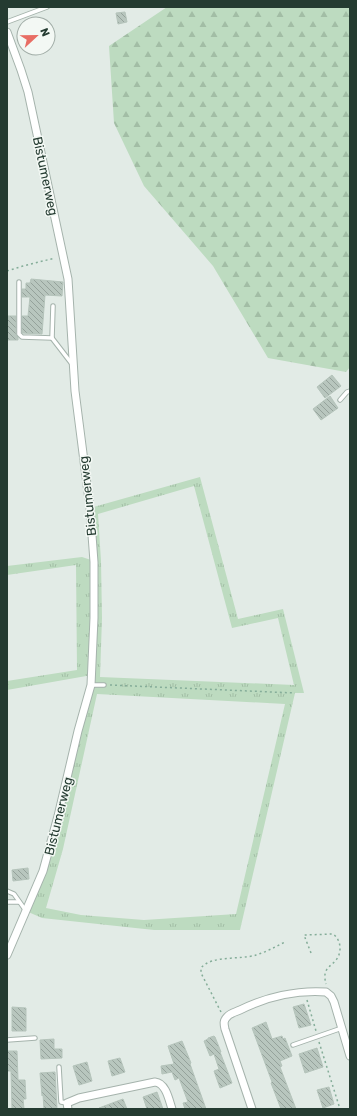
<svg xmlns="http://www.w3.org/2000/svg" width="357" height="1116" font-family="Rubik,sans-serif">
<defs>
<pattern id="grass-tufts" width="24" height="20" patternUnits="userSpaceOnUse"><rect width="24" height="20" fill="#bddbc0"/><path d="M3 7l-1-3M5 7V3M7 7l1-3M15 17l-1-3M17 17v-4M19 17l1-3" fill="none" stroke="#a2bda5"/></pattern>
<pattern id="forest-firs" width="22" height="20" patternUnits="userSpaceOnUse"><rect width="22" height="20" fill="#bddbc0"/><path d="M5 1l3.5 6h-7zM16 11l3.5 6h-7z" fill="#a2bda5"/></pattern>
<pattern id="building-back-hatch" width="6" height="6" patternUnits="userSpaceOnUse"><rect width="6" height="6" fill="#b8c6be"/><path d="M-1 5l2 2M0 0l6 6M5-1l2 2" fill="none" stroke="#95a29b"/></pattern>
</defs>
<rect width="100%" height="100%" fill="#e2ebe6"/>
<path fill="url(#grass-tufts)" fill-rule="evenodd" d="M 200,477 L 238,619 L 283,609 L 304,693 L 295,693 L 240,930 L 154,930 L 42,918 L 26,911 L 43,871 L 92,675 L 7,690 L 7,681 L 77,670 L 76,565 L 7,575 L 7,566 L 82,557 L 94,561 L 90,508 ZM 194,486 L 232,628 L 278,618 L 294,685 L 100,677 L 102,618 L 101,561 L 98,514 ZM 97,694 L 285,704 L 236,914 L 144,920 L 81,915 L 46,908 L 63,849 Z"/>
<path fill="url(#forest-firs)" d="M 167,7 L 350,7 L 350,367 L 346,372 L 268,358 L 213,266 L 144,186 L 114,123 L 109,46 Z"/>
<g fill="url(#building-back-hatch)" stroke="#b5c4bb">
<path d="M 125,12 L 127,22 L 118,24 L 116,13 Z"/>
<path d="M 31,279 L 63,282 L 62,296 L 45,295 L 42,334 L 22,333 L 22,316 L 28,316 L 30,297 L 22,297 L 22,289 L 26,289 L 26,283 L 30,283 Z"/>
<path d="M 7,316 L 16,316 L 16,334 L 18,337 L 18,340 L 7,340 Z"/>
<path d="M 332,375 L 341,386 L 325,398 L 317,387 Z"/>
<path d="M 330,396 L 338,408 L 321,420 L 313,409 Z"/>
<path d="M 28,868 L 29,879 L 13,881 L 12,870 Z"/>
<path d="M 304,1004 L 311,1025 L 299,1028 L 293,1007 Z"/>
<path d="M 12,1007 L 26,1008 L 26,1031 L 12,1031 Z"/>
<path d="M 266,1022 L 272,1039 L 282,1036 L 283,1039 L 285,1038 L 292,1056 L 280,1061 L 282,1066 L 280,1067 L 296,1109 L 281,1109 L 271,1083 L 272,1082 L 252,1028 Z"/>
<path d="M 214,1036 L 215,1037 L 221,1052 L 220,1052 L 232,1083 L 220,1088 L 214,1071 L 219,1069 L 214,1054 L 210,1056 L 204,1041 L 208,1039 L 208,1038 Z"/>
<path d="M 54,1039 L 54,1049 L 62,1049 L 62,1058 L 41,1059 L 40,1040 Z"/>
<path d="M 182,1041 L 191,1063 L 190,1064 L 206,1109 L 185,1109 L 183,1103 L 188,1102 L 179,1078 L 175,1080 L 172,1072 L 162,1074 L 161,1066 L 174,1064 L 168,1046 Z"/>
<path d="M 317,1048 L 323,1067 L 305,1073 L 299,1054 Z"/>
<path d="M 7,1051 L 17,1051 L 18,1080 L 25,1080 L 26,1099 L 23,1099 L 24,1109 L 12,1109 L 11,1071 L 7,1071 Z"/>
<path d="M 120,1058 L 125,1072 L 112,1076 L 108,1061 Z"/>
<path d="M 87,1062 L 92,1081 L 79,1085 L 73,1066 Z"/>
<path d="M 55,1072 L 57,1109 L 44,1109 L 43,1095 L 42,1096 L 40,1073 Z"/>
<path d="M 329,1087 L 334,1104 L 323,1108 L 317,1090 Z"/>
<path d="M 157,1092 L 163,1109 L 147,1109 L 143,1097 Z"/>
<path d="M 123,1099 L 127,1109 L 99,1109 L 99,1108 Z"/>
</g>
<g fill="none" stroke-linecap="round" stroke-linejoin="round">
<defs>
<g id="lane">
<path d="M 7,22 L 47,7"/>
<path d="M 19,282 L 19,334 L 22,337 L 52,338"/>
<path d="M 53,306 L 52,338 L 72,364"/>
<path d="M 340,400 L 347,392 L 350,391"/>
<path d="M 91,685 L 104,685"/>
<path d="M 7,891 L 14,894 L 26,911"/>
<path d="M 7,902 L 19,902"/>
<path d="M 7,1040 L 35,1038"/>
<path d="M 293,1045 L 342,1028"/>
<path d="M 59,1067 L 61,1102 L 67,1103"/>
</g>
<g id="street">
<path d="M 7,32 L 21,70 L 28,92 L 68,279 L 75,391 L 90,508 L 94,562 L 94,618 L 91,685 L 78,731 L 58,816 L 43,871 L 7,955"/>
<path d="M 68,1109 L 67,1103 L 79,1098 L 155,1082 C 166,1083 169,1100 172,1109"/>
<path d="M 252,1109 L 225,1029 C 224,1024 223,1021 227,1017 C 230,1013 236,1012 240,1010 C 266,997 297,990 326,992 L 331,996 L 334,1002 L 350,1056"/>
</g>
</defs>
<use href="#lane" stroke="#a5b3ac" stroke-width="5.5"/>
<use href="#street" stroke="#a5b3ac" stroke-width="9"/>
<g stroke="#85ad99" stroke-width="1.5" stroke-dasharray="2 3" stroke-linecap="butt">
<path d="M 7,271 L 23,266 L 55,258"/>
<path d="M 110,685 L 295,693"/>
<path d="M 311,953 L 304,935 L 333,934 C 340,939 342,949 338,957 C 335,963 328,966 326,971 C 324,975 325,980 326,984"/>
<path d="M 307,1000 L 316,1031"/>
<path d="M 221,1012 L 201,973 L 201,968 C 211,955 241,960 256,955 C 266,952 275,947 285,942"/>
<path d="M 319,1042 L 340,1109"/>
</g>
<use href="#lane" stroke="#fff" stroke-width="3.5"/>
<use href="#street" stroke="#fff" stroke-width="7"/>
</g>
<g text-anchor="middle" stroke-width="3" stroke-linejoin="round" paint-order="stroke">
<g font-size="13" fill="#243b31" stroke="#f3f8f4">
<text transform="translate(46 176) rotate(78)" y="5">Bistumerweg</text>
<text transform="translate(87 496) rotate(-96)" y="5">Bistumerweg</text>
<text transform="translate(58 816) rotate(-76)" y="5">Bistumerweg</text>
</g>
</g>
<rect width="357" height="1116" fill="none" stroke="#243b31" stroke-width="16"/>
<g transform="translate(36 36) rotate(68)"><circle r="19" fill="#f3f8f4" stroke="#a0aca6"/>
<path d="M0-3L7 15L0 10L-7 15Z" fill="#e86d64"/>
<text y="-6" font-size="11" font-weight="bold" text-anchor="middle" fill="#243b31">N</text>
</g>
</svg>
